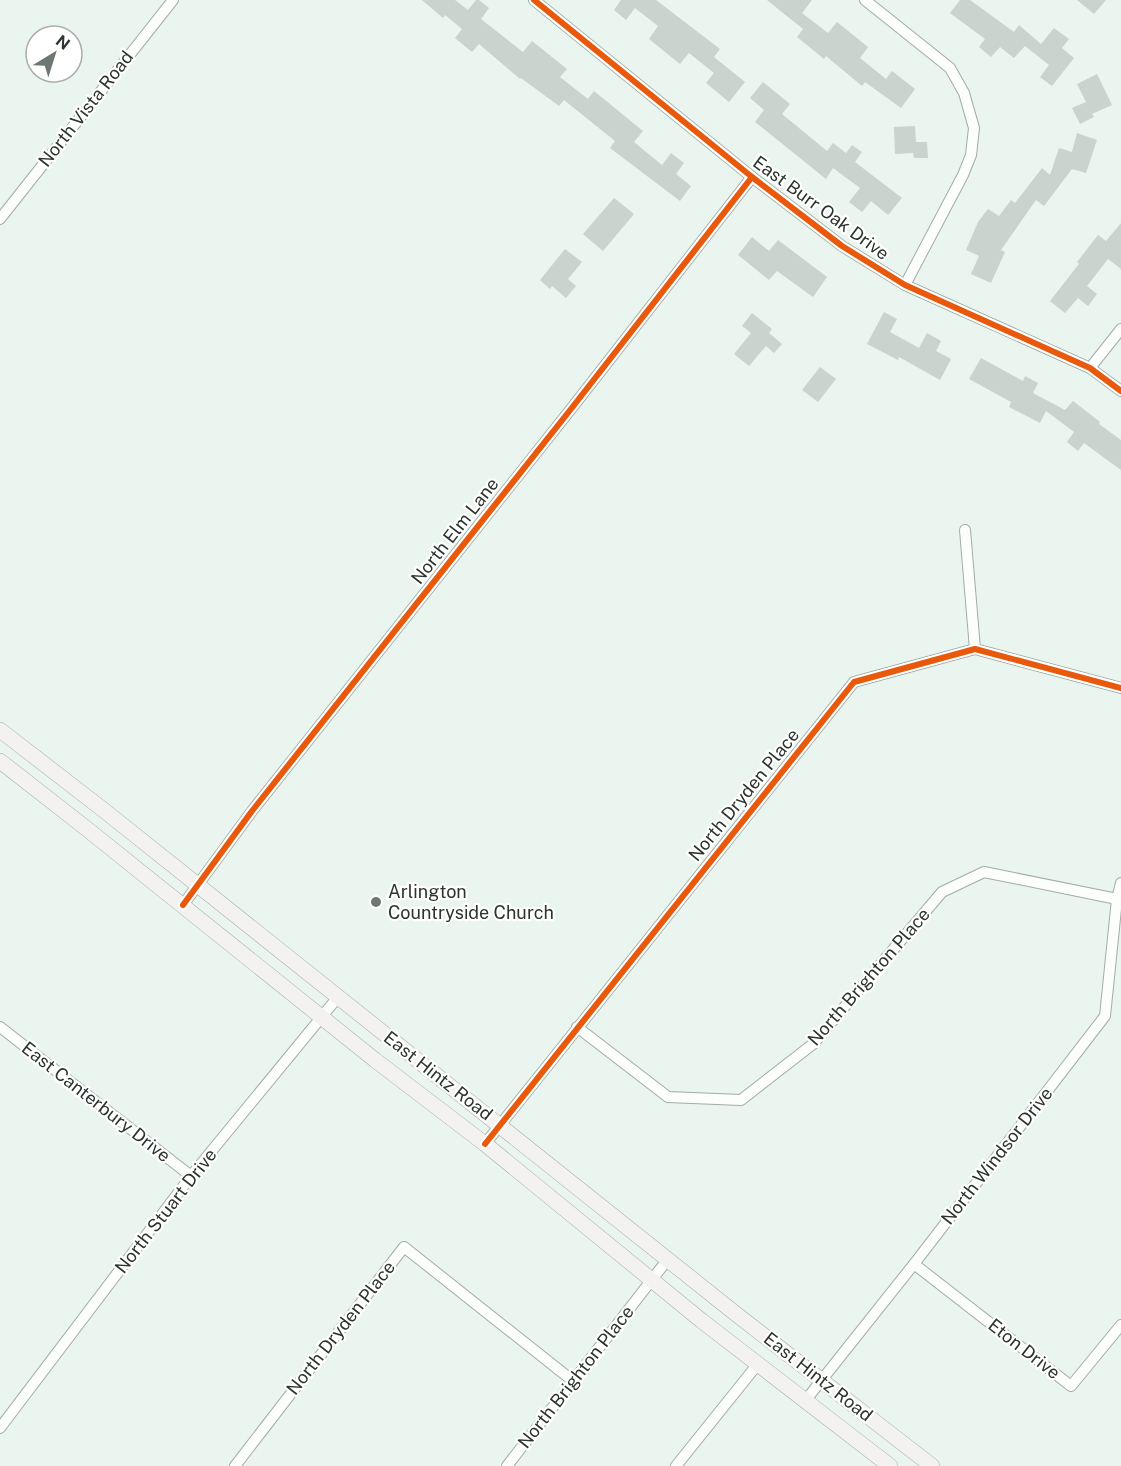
<svg xmlns="http://www.w3.org/2000/svg" width="1121" height="1466" font-family="'Public Sans',sans-serif">
<rect width="100%" height="100%" fill="#e9f5ee"/>
<g fill="#cad3ce">
<path d="M 422,0 L 455,0 L 468,10 L 476,0 L 479,0 L 489,8 L 481,19 L 523,52 L 532,41 L 567,69 L 560,77 L 588,99 L 594,91 L 643,131 L 634,142 L 662,165 L 671,153 L 684,163 L 676,174 L 691,186 L 680,201 L 610,148 L 615,141 L 564,100 L 559,106 L 521,78 L 520,79 L 479,44 L 472,52 L 455,38 L 462,29 L 445,15 L 443,18 Z"/>
<path d="M 621,0 L 656,0 L 720,49 L 714,57 L 745,82 L 729,102 L 706,83 L 714,73 L 689,53 L 680,64 L 649,39 L 658,26 L 635,8 L 626,20 L 614,10 Z"/>
<path d="M 767,0 L 812,0 L 802,13 L 828,33 L 837,22 L 868,47 L 860,58 L 886,79 L 892,71 L 915,89 L 901,108 L 865,82 L 862,86 L 826,56 L 824,59 L 797,37 L 803,29 Z"/>
<path d="M 960,0 L 970,0 L 1014,32 L 1019,25 L 1041,44 L 1054,28 L 1069,39 L 1062,48 L 1074,58 L 1052,86 L 1040,77 L 1049,65 L 1025,46 L 1014,58 L 1000,47 L 991,57 L 979,47 L 985,39 L 950,13 Z"/>
<path d="M 1077,0 L 1106,0 L 1094,14 Z"/>
<path d="M 1097,74 L 1112,105 L 1092,114 L 1094,117 L 1080,124 L 1072,108 L 1086,102 L 1077,84 Z"/>
<path d="M 763,82 L 790,104 L 782,114 L 827,151 L 833,143 L 846,153 L 852,145 L 862,152 L 855,162 L 902,198 L 888,215 L 871,201 L 862,212 L 849,202 L 860,188 L 833,168 L 826,179 L 755,122 L 764,110 L 750,98 Z"/>
<path d="M 915,126 L 916,142 L 927,142 L 928,158 L 914,158 L 913,153 L 895,154 L 894,127 Z"/>
<path d="M 1077,133 L 1097,140 L 1086,173 L 1072,169 L 1044,206 L 1036,200 L 1001,250 L 1005,252 L 991,283 L 971,274 L 979,256 L 966,250 L 978,222 L 988,209 L 999,216 L 1011,200 L 1015,203 L 1042,168 L 1050,175 L 1059,148 L 1072,152 Z"/>
<path d="M 614,198 L 634,214 L 603,251 L 583,234 Z"/>
<path d="M 1121,223 L 1121,269 L 1108,259 L 1087,286 L 1097,294 L 1088,306 L 1078,298 L 1065,313 L 1050,301 L 1079,264 L 1077,262 L 1098,235 L 1106,241 Z"/>
<path d="M 752,237 L 769,251 L 778,240 L 827,277 L 813,297 L 777,271 L 769,280 L 738,255 Z"/>
<path d="M 565,249 L 582,262 L 568,279 L 576,286 L 566,298 L 552,286 L 550,289 L 540,280 Z"/>
<path d="M 884,312 L 897,319 L 890,332 L 919,348 L 927,333 L 941,341 L 936,351 L 951,359 L 940,380 L 899,357 L 898,360 L 867,344 Z"/>
<path d="M 752,313 L 772,329 L 769,333 L 782,344 L 774,353 L 766,346 L 749,366 L 734,354 L 751,333 L 742,326 Z"/>
<path d="M 981,358 L 1023,381 L 1025,376 L 1038,383 L 1033,393 L 1065,410 L 1073,401 L 1100,422 L 1099,424 L 1121,440 L 1121,470 L 1084,443 L 1078,451 L 1067,442 L 1074,432 L 1046,411 L 1040,423 L 1009,407 L 1011,402 L 969,379 Z"/>
<path d="M 820,367 L 836,379 L 818,402 L 802,390 Z"/>
</g>
<g fill="none" stroke-linecap="round" stroke-linejoin="round">
<defs>
<g id="street">
<path d="M 534,0 L 752,177 L 842,246 L 905,285 L 1090,368 L 1121,391"/>
<path d="M 865,0 L 950,68 L 964,93 L 974,128 L 971,155 L 963,175 L 905,285"/>
<path d="M 0,219 L 173,0"/>
<path d="M 1090,368 L 1121,329"/>
<path d="M 965,530 L 975,649"/>
<path d="M 183,905 L 252,811 L 571,409 L 752,177"/>
<path d="M 0,1027 L 191,1176"/>
<path d="M 577,1027 L 668,1097 L 741,1100 L 813,1044 L 942,892 L 984,872 L 1117,899"/>
<path d="M 485,1144 L 854,682 L 975,649 L 1121,688"/>
<path d="M 914,1264 L 1071,1386 L 1121,1325"/>
<path d="M 805,1401 L 914,1264 L 1105,1016 L 1117,899 L 1121,883"/>
<path d="M 0,1428 L 191,1176 L 338,997"/>
<path d="M 235,1466 L 404,1247 L 573,1381"/>
<path d="M 507,1466 L 668,1259"/>
<path d="M 676,1466 L 757,1365"/>
</g>
<g id="secondary">
<path d="M 0,730 L 101,808 L 736,1314 L 932,1466"/>
<path d="M 0,761 L 87,829 L 375,1060 L 485,1144 L 702,1321 L 890,1466"/>
</g>
</defs>
<use href="#street" stroke="#a3aca6" stroke-width="12"/>
<use href="#secondary" stroke="#a3aca6" stroke-width="16"/>
<use href="#street" stroke="#fcfefc" stroke-width="10"/>
<use href="#secondary" stroke="#f3f2f0" stroke-width="15"/>
<defs>
<g id="cycleway">
<path d="M 534,0 L 752,177 L 842,246 L 905,285 L 1090,368 L 1121,391"/>
<path d="M 183,905 L 252,811 L 571,409 L 752,177"/>
<path d="M 485,1144 L 854,682 L 975,649 L 1121,688"/>
</g>
</defs>
<use href="#cycleway" stroke="#fff" stroke-width="10"/>
<use href="#cycleway" stroke="#e8590c" stroke-width="6"/>
</g>
<circle fill="#6e7871" stroke="#fff" stroke-width="2" cx="376" cy="902" r="6"/>
<g text-anchor="middle" stroke-width="4.5" stroke-linejoin="round" paint-order="stroke">
<g font-size="18" fill="#2b342e" stroke="#fff">
<text transform="translate(86 109) rotate(-52)" y="6">North Vista Road</text>
<text transform="translate(821 208) rotate(36)" y="6">East Burr Oak Drive</text>
<text transform="translate(455 531) rotate(-52)" y="6">North Elm Lane</text>
<text transform="translate(744 795) rotate(-51)" y="6">North Dryden Place</text>
<text transform="translate(869 977) rotate(-49)" y="6">North Brighton Place</text>
<text transform="translate(438 1076) rotate(38)" y="6">East Hintz Road</text>
<text transform="translate(96 1102) rotate(38)" y="6">East Canterbury Drive</text>
<text transform="translate(997 1156) rotate(-52)" y="6">North Windsor Drive</text>
<text transform="translate(166 1211) rotate(-52)" y="6">North Stuart Drive</text>
<text transform="translate(341 1328) rotate(-52)" y="6">North Dryden Place</text>
<text transform="translate(1024 1349) rotate(38)" y="6">Eton Drive</text>
<text transform="translate(576 1377) rotate(-52)" y="6">North Brighton Place</text>
<text transform="translate(818 1377) rotate(38)" y="6">East Hintz Road</text>
</g>
<g font-size="18" fill="#2b342e" stroke="#fff" text-anchor="start">
<text x="388" y="898">Arlington<tspan x="388" dy="21">Countryside Church</tspan></text>
</g>
</g>
<g transform="translate(54 54) rotate(38)"><circle r="28" fill="#ffffff" stroke="#aaaeab" stroke-width="1.5"/>
<path d="M0-4.5L10 22L0 15L-10 22Z" fill="#6e7871"/>
<text y="-9" font-size="16" font-weight="bold" text-anchor="middle" fill="#2b342e">N</text>
</g>
</svg>
